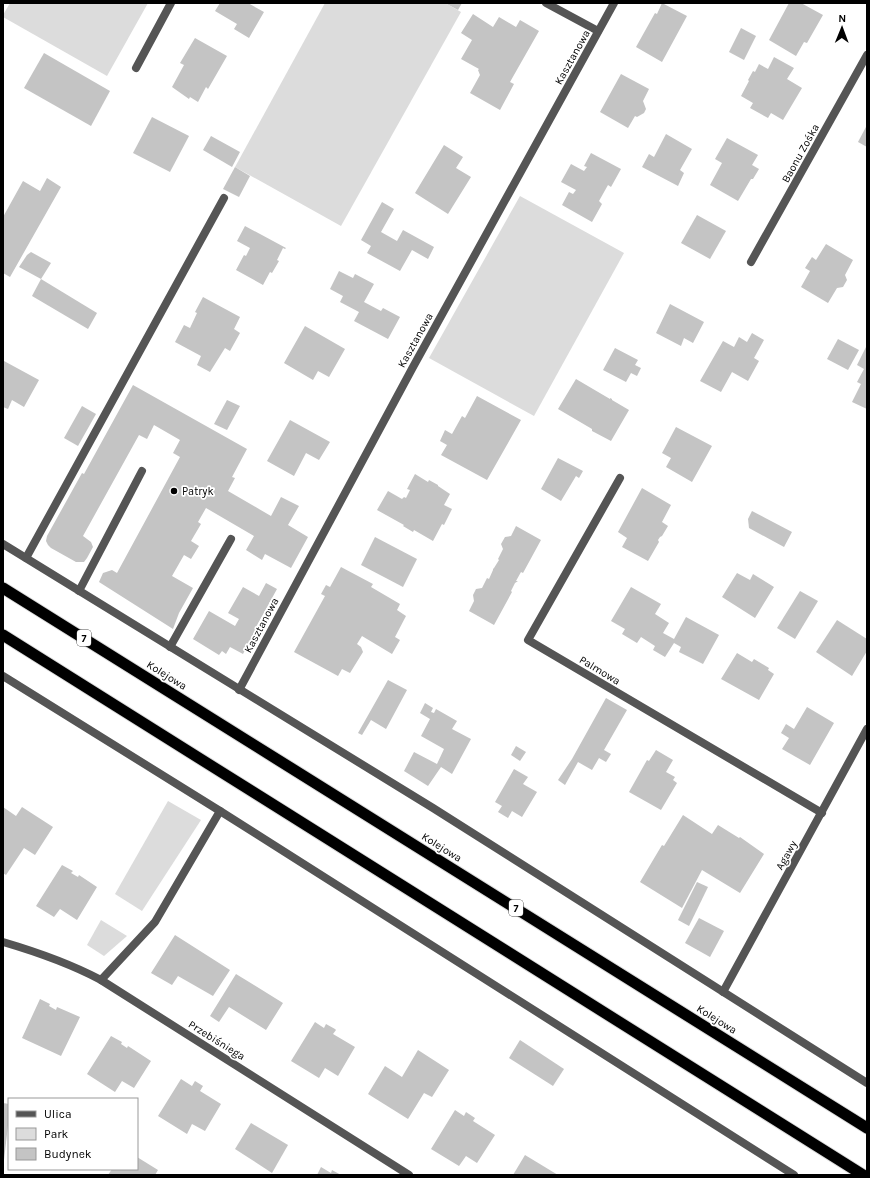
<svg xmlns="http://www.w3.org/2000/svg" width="870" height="1178" font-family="Karla,sans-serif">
<rect width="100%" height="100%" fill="#fff"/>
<g fill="#dcdcdc">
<path d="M 10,3 L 148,3 L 107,76 L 3,17 L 3,15 Z"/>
<path d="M 325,3 L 445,3 L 461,12 L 341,226 L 235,167 Z"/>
<path d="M 520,196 L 624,253 L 534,416 L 429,358 Z"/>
<path d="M 168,801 L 201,820 L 142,911 L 115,894 Z"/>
<path d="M 101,920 L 127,936 L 104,956 L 87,945 Z"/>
</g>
<g fill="#c4c4c4">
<path d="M 220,3 L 248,3 L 264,12 L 249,38 L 234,29 L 237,24 L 215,11 Z"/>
<path d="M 445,3 L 462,3 L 458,10 Z"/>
<path d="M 662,3 L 687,16 L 662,62 L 636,47 L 655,13 L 657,14 Z"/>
<path d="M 789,3 L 801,3 L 823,15 L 807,43 L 804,42 L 796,56 L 769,40 Z"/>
<path d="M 473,14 L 493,27 L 499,17 L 516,27 L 520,20 L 539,31 L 510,82 L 514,84 L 500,110 L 470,93 L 480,75 L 478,70 L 479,69 L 461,59 L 472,40 L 461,33 Z"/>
<path d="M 741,28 L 756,36 L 744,60 L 729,52 Z"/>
<path d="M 195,38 L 227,56 L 208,89 L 206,87 L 198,102 L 190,97 L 189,99 L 172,87 L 184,65 L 180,63 Z"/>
<path d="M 44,53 L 110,91 L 91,126 L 24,88 Z"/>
<path d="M 774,57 L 794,68 L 787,79 L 802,88 L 783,120 L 771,113 L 768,118 L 750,108 L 753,103 L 741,96 L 749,81 L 748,80 L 753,71 L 755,72 L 759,64 L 768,69 Z"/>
<path d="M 621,74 L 649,89 L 643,101 L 646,109 L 644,113 L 637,117 L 635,116 L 628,128 L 600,112 Z"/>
<path d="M 152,117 L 189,136 L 170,172 L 133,153 Z"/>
<path d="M 867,125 L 867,147 L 858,142 Z"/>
<path d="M 666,134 L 692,149 L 680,170 L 684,173 L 678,186 L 642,167 L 649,154 L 654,157 Z"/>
<path d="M 211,136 L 240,152 L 232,167 L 203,150 Z"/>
<path d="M 727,138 L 758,155 L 752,165 L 759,169 L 753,179 L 751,179 L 738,201 L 710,185 L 722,163 L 715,159 Z"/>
<path d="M 444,145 L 463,157 L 456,168 L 471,177 L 448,214 L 415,193 Z"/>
<path d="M 591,153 L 621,169 L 611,187 L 608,185 L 599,201 L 602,204 L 592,222 L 562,205 L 569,192 L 573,194 L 576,190 L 561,182 L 571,164 L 584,171 L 587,167 L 584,166 Z"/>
<path d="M 235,167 L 250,176 L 239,197 L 223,189 Z"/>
<path d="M 47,178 L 61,187 L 10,277 L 3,273 L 3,217 L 23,181 L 40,191 Z"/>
<path d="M 382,202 L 394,209 L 381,232 L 397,241 L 403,230 L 434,247 L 428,259 L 412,250 L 400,271 L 367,253 L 371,246 L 361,240 Z"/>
<path d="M 697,215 L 726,231 L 710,259 L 681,243 Z"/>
<path d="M 245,226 L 286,248 L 285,249 L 283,248 L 277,260 L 279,261 L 272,273 L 270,272 L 263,285 L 236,270 L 244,255 L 246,256 L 250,248 L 237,241 Z"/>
<path d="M 826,244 L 853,260 L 845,275 L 847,280 L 843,287 L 837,288 L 828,303 L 801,287 L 810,271 L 805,268 L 812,257 L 816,260 Z"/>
<path d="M 31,252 L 51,263 L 41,279 L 19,267 L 27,255 Z"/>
<path d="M 339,271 L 353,278 L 355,274 L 374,284 L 364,302 L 381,311 L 383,308 L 400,317 L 388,339 L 354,321 L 359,312 L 340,302 L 343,296 L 330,289 Z"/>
<path d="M 41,279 L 97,313 L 88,329 L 32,296 Z"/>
<path d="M 203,297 L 240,317 L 234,329 L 240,333 L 230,351 L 225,348 L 210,372 L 197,365 L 201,356 L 175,342 L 184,325 L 190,328 L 197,313 L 195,312 Z"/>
<path d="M 670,304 L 704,322 L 693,343 L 684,338 L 681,346 L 656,333 Z"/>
<path d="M 305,326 L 345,349 L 329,377 L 318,371 L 313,380 L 284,363 Z"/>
<path d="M 752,333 L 764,340 L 754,358 L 759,361 L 748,381 L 732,372 L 721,392 L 700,381 L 723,341 L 734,347 L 739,337 L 747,342 Z"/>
<path d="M 838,339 L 859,350 L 848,370 L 827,359 Z"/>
<path d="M 867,345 L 867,409 L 852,402 L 861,384 L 857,382 L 864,369 L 857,365 Z"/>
<path d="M 615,348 L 638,360 L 635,365 L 641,368 L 637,376 L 631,373 L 626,382 L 603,370 Z"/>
<path d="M 4,361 L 39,380 L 24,407 L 12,400 L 8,409 L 3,407 Z"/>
<path d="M 576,379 L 610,399 L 610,398 L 612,399 L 612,400 L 629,410 L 611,441 L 592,431 L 592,429 L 558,409 Z"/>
<path d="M 133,385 L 247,449 L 232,477 L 235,478 L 228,491 L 271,516 L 281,497 L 299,506 L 288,525 L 308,537 L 291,568 L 265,554 L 262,560 L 246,550 L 254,536 L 206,508 L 198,522 L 201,524 L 191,541 L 199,546 L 191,559 L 184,555 L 172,576 L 193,588 L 179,613 L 173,629 L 99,582 L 103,573 L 112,570 L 117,573 L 180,457 L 173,453 L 180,440 L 154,425 L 147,439 L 139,435 L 83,536 L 91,542 L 93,547 L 87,558 L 84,562 L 76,562 L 51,548 L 48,545 L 46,541 L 47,536 L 82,473 L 84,474 Z"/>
<path d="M 477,396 L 521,420 L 487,480 L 441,455 L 447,445 L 440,441 L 445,430 L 452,434 L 462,416 L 465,418 Z"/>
<path d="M 227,400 L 240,406 L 227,430 L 214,424 Z"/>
<path d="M 82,406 L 96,414 L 78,446 L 64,438 Z"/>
<path d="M 290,420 L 330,442 L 319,460 L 306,453 L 294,476 L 267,461 Z"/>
<path d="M 676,427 L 712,446 L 692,482 L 666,467 L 671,458 L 662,453 Z"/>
<path d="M 558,458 L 583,471 L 579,478 L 576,476 L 561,501 L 541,489 Z"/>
<path d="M 415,474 L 428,482 L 429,480 L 438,485 L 438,486 L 450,494 L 444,505 L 452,509 L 444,525 L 442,524 L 433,541 L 414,530 L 413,532 L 403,526 L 404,525 L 377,510 L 388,491 L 402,499 L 404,497 L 406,498 L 410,490 L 407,489 Z"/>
<path d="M 642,488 L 671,505 L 662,522 L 668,526 L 662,536 L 660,537 L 658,540 L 659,542 L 648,561 L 622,547 L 627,538 L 618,532 Z"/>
<path d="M 752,511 L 792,532 L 784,547 L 749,528 L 748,519 Z"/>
<path d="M 516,526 L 541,540 L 523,573 L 521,572 L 516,581 L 518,581 L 515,583 L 511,591 L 512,592 L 494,625 L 469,611 L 474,601 L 473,595 L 476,589 L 482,588 L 487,578 L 489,579 L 493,570 L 493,569 L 494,568 L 499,560 L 498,559 L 503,549 L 501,544 L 505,537 L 511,536 Z"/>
<path d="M 375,537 L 417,559 L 403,587 L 361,565 Z"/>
<path d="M 341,567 L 373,584 L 371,587 L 400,604 L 397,610 L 406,616 L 395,637 L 400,640 L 392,654 L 362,636 L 357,644 L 361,647 L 363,652 L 350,673 L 342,669 L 338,676 L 294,652 L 325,596 L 321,594 L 326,585 L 330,587 Z"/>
<path d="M 737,573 L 750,580 L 753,574 L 774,587 L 755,618 L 722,597 Z"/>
<path d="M 266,583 L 277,589 L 256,627 L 257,627 L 243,654 L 230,647 L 226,654 L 222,651 L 219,655 L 193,639 L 209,611 L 235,626 L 239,619 L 228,613 L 243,587 L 259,596 Z"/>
<path d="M 631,587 L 661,604 L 655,614 L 669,623 L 663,633 L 674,639 L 686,617 L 719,635 L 703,664 L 679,652 L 681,647 L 674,643 L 665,657 L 653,650 L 655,646 L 641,637 L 637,643 L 622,634 L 625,629 L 611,621 Z"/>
<path d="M 800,591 L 818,601 L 795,639 L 777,628 Z"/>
<path d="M 837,620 L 867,639 L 867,651 L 852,676 L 816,652 Z"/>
<path d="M 737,653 L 752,662 L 754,659 L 769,668 L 768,670 L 774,674 L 759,700 L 721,679 Z"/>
<path d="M 388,680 L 407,690 L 386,729 L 371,720 L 362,735 L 358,733 Z"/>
<path d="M 606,698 L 627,710 L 604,750 L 611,754 L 606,762 L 599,758 L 592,770 L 578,762 L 565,785 L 558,780 L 572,759 Z"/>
<path d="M 425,703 L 433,708 L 431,712 L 434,713 L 436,709 L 457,721 L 452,729 L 471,739 L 452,774 L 441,767 L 428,786 L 404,771 L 414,752 L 437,764 L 444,749 L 421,736 L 430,719 L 420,713 Z"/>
<path d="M 807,707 L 834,723 L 810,765 L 782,749 L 789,738 L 781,733 L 786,724 L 794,729 Z"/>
<path d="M 516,746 L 526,752 L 520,761 L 511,755 Z"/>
<path d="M 656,750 L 673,760 L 666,772 L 675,777 L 673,780 L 677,783 L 661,810 L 629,792 L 647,760 L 649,761 Z"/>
<path d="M 514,769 L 528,777 L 523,784 L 537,792 L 522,817 L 512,811 L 508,818 L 498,812 L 502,806 L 495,802 Z"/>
<path d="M 3,807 L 16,816 L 22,807 L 53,827 L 35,855 L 24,848 L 6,875 L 3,873 Z"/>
<path d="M 683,815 L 712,834 L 718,825 L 739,838 L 740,837 L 764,854 L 740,893 L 702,870 L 682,908 L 640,882 L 662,845 L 664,846 Z"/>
<path d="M 62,865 L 73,871 L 71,873 L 78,877 L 79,875 L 97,887 L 77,920 L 60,909 L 54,917 L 36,906 Z"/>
<path d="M 697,882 L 708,887 L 689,926 L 678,920 Z"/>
<path d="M 699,918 L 724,931 L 710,957 L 685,943 Z"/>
<path d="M 175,935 L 230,970 L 213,996 L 178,976 L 172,985 L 151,973 Z"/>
<path d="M 236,974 L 283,1003 L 266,1030 L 229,1007 L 219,1022 L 210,1016 Z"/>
<path d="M 40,999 L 50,1004 L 49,1006 L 56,1010 L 57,1007 L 80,1017 L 61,1056 L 22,1038 Z"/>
<path d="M 315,1022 L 324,1028 L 326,1024 L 335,1029 L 336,1030 L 333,1034 L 355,1047 L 338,1076 L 325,1068 L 319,1078 L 291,1061 Z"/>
<path d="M 111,1036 L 122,1042 L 121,1044 L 127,1048 L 128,1046 L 151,1061 L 134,1088 L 122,1081 L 115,1092 L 87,1074 Z"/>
<path d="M 520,1040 L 564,1069 L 553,1086 L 509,1058 Z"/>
<path d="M 418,1050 L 449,1070 L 432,1097 L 424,1093 L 408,1119 L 368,1094 L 385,1066 L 402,1077 Z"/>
<path d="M 181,1079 L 192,1086 L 195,1081 L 203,1086 L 200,1091 L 221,1104 L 205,1131 L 192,1124 L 187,1134 L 158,1116 Z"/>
<path d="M 3,1103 L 9,1104 L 9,1117 L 4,1160 Z"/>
<path d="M 455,1110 L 464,1116 L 466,1112 L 475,1118 L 473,1121 L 495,1135 L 477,1163 L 466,1156 L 459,1166 L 431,1149 Z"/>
<path d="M 251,1123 L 288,1145 L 272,1173 L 235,1149 Z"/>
<path d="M 525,1155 L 558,1175 L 513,1175 Z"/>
<path d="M 137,1157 L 158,1170 L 155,1175 L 108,1175 L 112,1169 L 137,1169 Z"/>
<path d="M 321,1167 L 331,1173 L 332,1170 L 341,1175 L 317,1175 Z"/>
</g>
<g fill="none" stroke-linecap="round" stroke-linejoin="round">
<defs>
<g id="trunk">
<path d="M 3,588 L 867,1128"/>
<path d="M 3,635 L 863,1175"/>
</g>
</defs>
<use href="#trunk" stroke="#dbdbdb" stroke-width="13"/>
<g stroke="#555" stroke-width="8">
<path d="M 546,3 L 598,31"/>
<path d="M 136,68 L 171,3"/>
<path d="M 26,558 L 224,198"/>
<path d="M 79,591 L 142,471"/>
<path d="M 170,647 L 231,539"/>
<path d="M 101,980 L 155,922 L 220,811"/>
</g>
<g stroke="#555" stroke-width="8">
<path d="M 751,262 L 867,55"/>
<path d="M 620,478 L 528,640 L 822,813"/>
<path d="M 3,544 L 433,808 L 867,1083"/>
<path d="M 3,676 L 220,811 L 794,1175"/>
<path d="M 239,690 L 413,367 L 614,3"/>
<path d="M 3,942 C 37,952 69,963 101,980 L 409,1175"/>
<path d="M 723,992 L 867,729"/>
</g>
<use href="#trunk" stroke="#000" stroke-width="11"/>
</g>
<circle fill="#000" stroke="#fff" stroke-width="1.5" cx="174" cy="491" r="4"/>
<g text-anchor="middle" stroke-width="3.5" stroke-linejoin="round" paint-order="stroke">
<g fill="#fff" stroke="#4c4c4c" stroke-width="1">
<rect x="77" y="630" width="14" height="16" rx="3"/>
<rect x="509" y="900" width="14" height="16" rx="3"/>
</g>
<g font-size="10" font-weight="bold" fill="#000">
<text x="84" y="642">7</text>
<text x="516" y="912">7</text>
</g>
<g font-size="11" fill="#000" stroke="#fff">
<text transform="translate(572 57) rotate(-61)" y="4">Kasztanowa</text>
<text transform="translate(800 153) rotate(-61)" y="4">Baonu Zośka</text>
<text transform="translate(415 340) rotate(-61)" y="4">Kasztanowa</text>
<text transform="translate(261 625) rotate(-62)" y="4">Kasztanowa</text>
<text transform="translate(600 670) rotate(31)" y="4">Palmowa</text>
<text transform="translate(167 675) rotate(32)" y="4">Kolejowa</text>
<text transform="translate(442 847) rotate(32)" y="4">Kolejowa</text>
<text transform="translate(786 855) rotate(-61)" y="4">Agawy</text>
<text transform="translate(717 1019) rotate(32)" y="4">Kolejowa</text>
<text transform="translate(217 1040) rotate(32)" y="4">Przebiśniega</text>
</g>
<g font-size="11" fill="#000" stroke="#fff" text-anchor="start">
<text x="182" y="495">Patryk</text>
</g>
</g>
<rect width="870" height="1178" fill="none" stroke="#000000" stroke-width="8"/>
<rect x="8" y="1098" width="130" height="72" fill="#ffffff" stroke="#999999"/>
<rect x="16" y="1111" width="20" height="6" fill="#555555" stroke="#999999"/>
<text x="44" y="1118" font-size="12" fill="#000000">Ulica</text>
<rect x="16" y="1128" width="20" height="12" fill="#dcdcdc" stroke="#999999"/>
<text x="44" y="1138" font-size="12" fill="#000000">Park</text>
<rect x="16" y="1148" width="20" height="12" fill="#c4c4c4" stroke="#999999"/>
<text x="44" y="1158" font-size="12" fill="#000000">Budynek</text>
<g transform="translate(842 28) rotate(1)" stroke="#ffffff" stroke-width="3" paint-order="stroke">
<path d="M0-3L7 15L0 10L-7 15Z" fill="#000000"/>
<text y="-6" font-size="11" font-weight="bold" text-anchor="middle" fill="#000000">N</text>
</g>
</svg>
